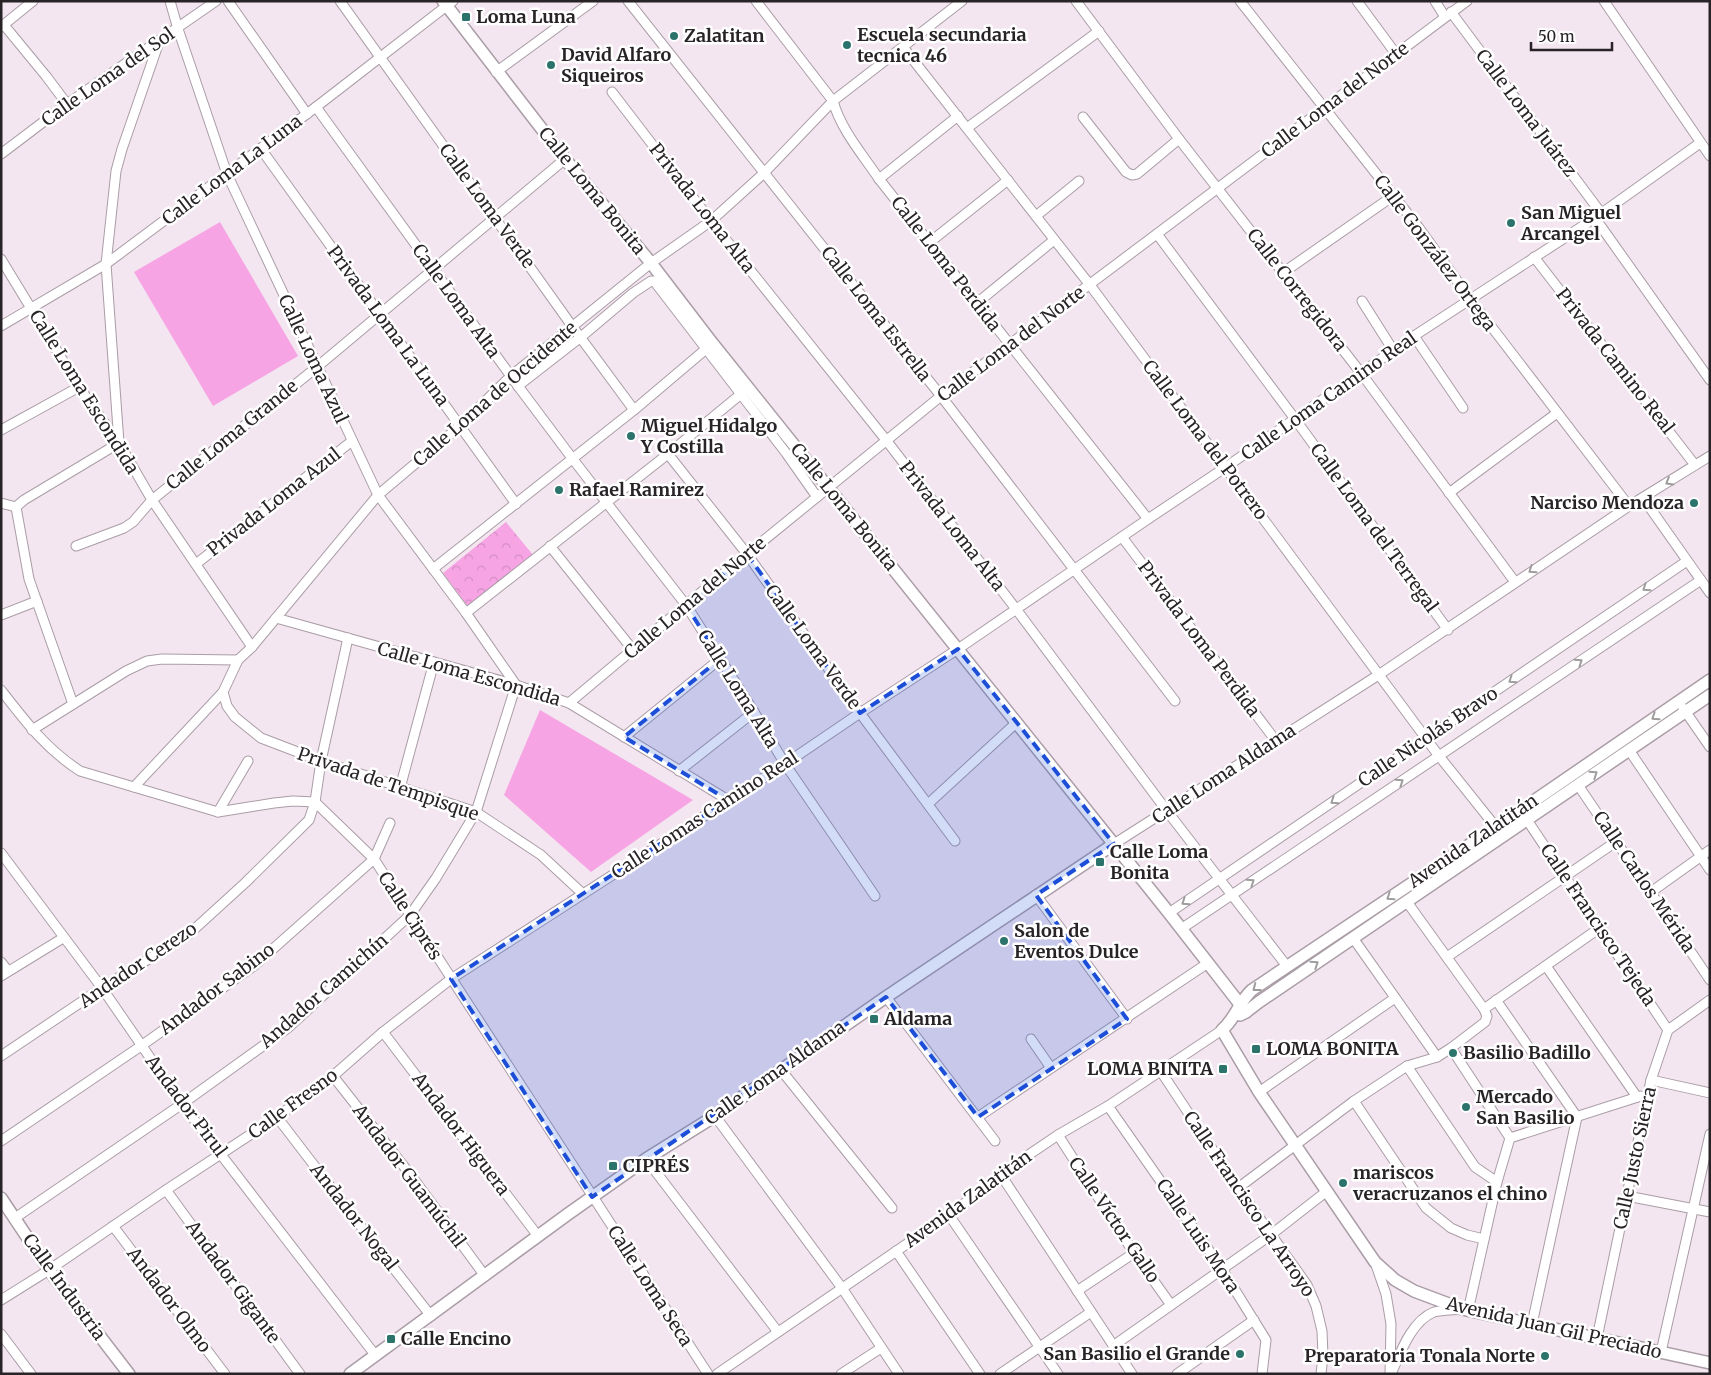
<svg xmlns="http://www.w3.org/2000/svg" width="1711" height="1375" font-family="Merriweather,serif">
<defs>
<pattern id="forest-crowns" width="20" height="18" patternUnits="userSpaceOnUse" patternTransform="scale(1.25)"><rect width="20" height="18" fill="#f6a4e4"/><path d="M2 6a3 3 0 1 1 6 0M12 15a3 3 0 1 1 6 0" fill="none" stroke="#d38dc3"/></pattern>
</defs>
<rect width="100%" height="100%" fill="#f3e6f0"/>
<path fill="url(#forest-crowns)" d="M 506,522 L 533,555 L 469,608 L 443,573 Z"/>
<g fill="#f6a4e4">
<path d="M 220,222 L 298,356 L 213,406 L 134,272 Z"/>
<path d="M 540,710 L 693,800 L 591,872 L 504,795 Z"/>
</g>
<g fill="none" stroke-linecap="round" stroke-linejoin="round">
<defs>
<g id="minor">
<path d="M 228,1 L 307,114"/>
<path d="M 340,1 L 572,326 L 634,410"/>
<path d="M 628,1 L 941,396 L 1175,701"/>
<path d="M 756,1 L 833,101 C 841,130 863,155 879,179 L 1148,519"/>
<path d="M 1076,1 L 1179,139 L 1361,373 L 1515,582"/>
<path d="M 1240,1 L 1419,228 L 1471,300 L 1629,506"/>
<path d="M 1357,1 L 1396,54"/>
<path d="M 1435,1 L 1445,17"/>
<path d="M 1604,1 L 1710,156"/>
<path d="M 1451,12 L 1601,213"/>
<path d="M 4,25 L 46,76 L 67,104"/>
<path d="M 1,27 L 33,1"/>
<path d="M 903,47 L 1090,285 L 1439,756 L 1499,831"/>
<path d="M 496,72 L 593,1"/>
<path d="M 612,92 L 711,221 L 886,440 L 1016,609 L 1167,811 L 1286,965"/>
<path d="M 316,107 L 518,386 L 572,458 L 686,605 L 754,712 L 785,764 L 875,896"/>
<path d="M 1083,117 L 1126,172 L 1132,175 L 1137,174 L 1179,139"/>
<path d="M 967,128 L 1099,31"/>
<path d="M 261,149 L 516,504"/>
<path d="M 1,154 L 67,104 L 216,1"/>
<path d="M 879,179 L 958,116"/>
<path d="M 1036,216 L 1079,181"/>
<path d="M 1595,218 L 1710,380"/>
<path d="M 1157,234 L 1295,419 L 1448,630"/>
<path d="M 930,242 L 1008,180"/>
<path d="M 1534,257 L 1695,465"/>
<path d="M 1,259 L 79,387 L 119,443 L 152,500 L 252,647"/>
<path d="M 1284,272 L 1393,196"/>
<path d="M 1362,301 L 1393,350"/>
<path d="M 977,303 L 1054,240"/>
<path d="M 1,326 L 106,264 L 316,107 L 453,1"/>
<path d="M 1414,336 L 1463,408"/>
<path d="M 518,386 L 581,337 L 633,293 L 651,281 L 654,281 L 786,453 L 817,497"/>
<path d="M 1,430 L 79,387"/>
<path d="M 668,454 L 747,554 L 860,713 L 955,841"/>
<path d="M 1449,493 L 1557,413"/>
<path d="M 1643,498 L 1710,593"/>
<path d="M 1,503 L 16,507"/>
<path d="M 16,507 L 24,500 L 119,443 L 106,264 L 116,171 L 122,149 L 159,42"/>
<path d="M 16,507 L 29,579 L 73,704"/>
<path d="M 1122,537 L 1276,741"/>
<path d="M 76,546 L 124,528 L 133,522 L 152,500 L 317,367 L 565,159"/>
<path d="M 550,546 L 633,650"/>
<path d="M 196,564 L 352,441"/>
<path d="M 433,569 L 634,410 L 706,349"/>
<path d="M 466,613 L 668,454 L 741,394"/>
<path d="M 1,615 L 37,601"/>
<path d="M 276,618 L 516,685 L 569,703 L 728,800"/>
<path d="M 1,690 C 25,721 46,749 80,771 L 218,812 L 274,803 L 293,801 L 315,802 L 374,859 L 708,1374"/>
<path d="M 223,692 L 227,706 L 235,717 L 261,738 L 321,761 L 476,812 L 541,855 L 583,894"/>
<path d="M 569,703 L 747,554 L 941,396 L 1467,1"/>
<path d="M 1683,708 L 1710,747"/>
<path d="M 32,730 L 126,671 L 147,661 L 162,659 L 238,660"/>
<path d="M 624,737 L 720,659"/>
<path d="M 1629,750 L 1710,870"/>
<path d="M 679,771 L 754,712"/>
<path d="M 1578,785 L 1710,980"/>
<path d="M 134,787 L 223,692 L 238,660 L 252,647 L 378,495 L 460,426 L 511,376 L 651,263 L 711,221 L 764,173 L 833,101 L 962,1"/>
<path d="M 400,788 L 434,662"/>
<path d="M 928,804 L 1016,723"/>
<path d="M 218,812 L 248,761"/>
<path d="M 1527,820 L 1668,1030"/>
<path d="M 1114,844 L 1380,674 L 1629,506 L 1710,456"/>
<path d="M 1,853 L 102,988 L 182,1104 L 376,1356"/>
<path d="M 1651,892 L 1710,850"/>
<path d="M 1036,895 L 1127,1019"/>
<path d="M 1169,913 L 1687,561"/>
<path d="M 1181,929 L 1701,580"/>
<path d="M 1353,938 L 1437,1057"/>
<path d="M 1447,957 L 1617,841"/>
<path d="M 1,962 L 8,971"/>
<path d="M 1546,966 L 1637,1097"/>
<path d="M 1,976 L 63,938"/>
<path d="M 886,997 L 995,1141"/>
<path d="M 1496,1000 L 1577,1117 L 1532,1324"/>
<path d="M 1484,1009 L 1601,927"/>
<path d="M 383,1032 L 538,1236"/>
<path d="M 1031,1039 L 1051,1068"/>
<path d="M 1451,1048 L 1510,1138"/>
<path d="M 1,1056 L 102,988 L 189,934 L 245,883 L 309,820 L 315,802 L 321,761 L 348,638"/>
<path d="M 1407,1066 L 1475,1167 L 1497,1182"/>
<path d="M 781,1070 L 892,1208"/>
<path d="M 1160,1070 L 1238,1188 L 1307,1285 L 1316,1306 L 1322,1331 L 1323,1356 L 1321,1374"/>
<path d="M 333,1076 L 413,1178 L 485,1276"/>
<path d="M 1651,1080 L 1710,1093"/>
<path d="M 1259,1092 L 1395,998"/>
<path d="M 1354,1101 L 1426,1208 L 1451,1228 L 1467,1235 L 1484,1239"/>
<path d="M 1108,1106 L 1222,1269 L 1266,1340 L 1262,1374"/>
<path d="M 715,1116 L 842,1288 L 899,1374"/>
<path d="M 277,1117 L 359,1224 L 431,1316"/>
<path d="M 978,1117 L 1208,963"/>
<path d="M 1058,1135 L 1134,1253 L 1171,1305"/>
<path d="M 1510,1138 L 1641,1096"/>
<path d="M 1,1141 L 141,1046 L 255,965 L 374,859 L 390,823"/>
<path d="M 646,1159 L 778,1332"/>
<path d="M 1001,1175 L 1132,1374"/>
<path d="M 1238,1188 L 1354,1101 L 1407,1066 L 1437,1057 L 1451,1048 L 1485,1022 L 1487,1016 L 1484,1009 L 1407,902"/>
<path d="M 166,1190 L 300,1374"/>
<path d="M 1627,1196 L 1710,1212"/>
<path d="M 949,1215 L 1058,1374"/>
<path d="M 15,1218 L 182,1104 L 289,1027 L 410,915 L 436,878 L 476,812 L 516,685 L 466,613 L 378,495 L 227,174 L 178,29 L 170,1"/>
<path d="M 113,1226 L 225,1374"/>
<path d="M 896,1251 L 980,1374"/>
<path d="M 1375,1262 L 1386,1294 L 1391,1324 L 1390,1374"/>
<path d="M 1077,1291 L 1134,1253"/>
<path d="M 1,1300 L 49,1270 L 166,1190 L 277,1117 L 333,1076 L 383,1032 L 451,979 L 785,764 L 860,713 L 958,649 L 1148,519 L 1226,467 L 1414,336 L 1595,218 L 1700,143"/>
<path d="M 1468,1311 L 1497,1182 L 1510,1138"/>
<path d="M 1,1334 L 31,1374"/>
<path d="M 1597,1338 L 1651,1080 L 1668,1030 L 1710,1000"/>
<path d="M 1113,1346 L 1272,1234 L 1327,1191"/>
<path d="M 1661,1352 L 1710,1134"/>
<path d="M 717,1374 L 949,1215 L 1018,1162 L 1058,1135 L 1108,1106 L 1222,1030"/>
<path d="M 841,1374 L 881,1348"/>
<path d="M 1000,1374 L 1091,1312"/>
<path d="M 1177,1374 L 1254,1320"/>
<path d="M 1391,1374 C 1400,1354 1411,1321 1434,1312 C 1442,1310 1453,1310 1462,1309"/>
</g>
<g id="tertiary">
<path d="M 443,1 L 565,159 L 651,263 L 713,344 L 1169,913 L 1246,1012"/>
<path d="M 1710,680 L 1496,827 L 1252,990 C 1238,1003 1236,1018 1222,1030 L 1259,1092 L 1375,1262 L 1395,1280 L 1414,1291 L 1462,1309 L 1710,1363"/>
<path d="M 1240,1015 L 1246,1012 L 1259,1002 L 1710,695"/>
<path d="M 1,1198 L 49,1270 L 129,1374"/>
<path d="M 350,1374 L 568,1214 L 646,1159 L 715,1116 L 886,997 L 1114,844"/>
</g>
</defs>
<use href="#minor" stroke="#aa9da6" stroke-width="11"/>
<use href="#tertiary" stroke="#aa9da6" stroke-width="14"/>
<use href="#minor" stroke="#fff" stroke-width="9"/>
<use href="#tertiary" stroke="#fff" stroke-width="11"/>
</g>
<defs><path id="oneway-chevron" d="M-2-3.5L2.5 0L-2 3.5" fill="none" stroke-width="1.6" stroke-linecap="round" stroke-linejoin="round" transform="scale(1.25)"/></defs>
<g stroke="#9e9c9d">
<use href="#oneway-chevron" transform="translate(1669 482) rotate(149)"/>
<use href="#oneway-chevron" transform="translate(1532 570) rotate(146)"/>
<use href="#oneway-chevron" transform="translate(1646 588) rotate(146)"/>
<use href="#oneway-chevron" transform="translate(1579 662) rotate(-34)"/>
<use href="#oneway-chevron" transform="translate(1512 680) rotate(146)"/>
<use href="#oneway-chevron" transform="translate(1655 717) rotate(146)"/>
<use href="#oneway-chevron" transform="translate(1594 774) rotate(-34)"/>
<use href="#oneway-chevron" transform="translate(1400 782) rotate(-34)"/>
<use href="#oneway-chevron" transform="translate(1334 801) rotate(146)"/>
<use href="#oneway-chevron" transform="translate(1251 882) rotate(-34)"/>
<use href="#oneway-chevron" transform="translate(1390 897) rotate(146)"/>
<use href="#oneway-chevron" transform="translate(1185 902) rotate(146)"/>
<use href="#oneway-chevron" transform="translate(1315 964) rotate(-34)"/>
<use href="#oneway-chevron" transform="translate(1256 988) rotate(142)"/>
</g>
<path fill="#1d4ed8" fill-opacity="0.2" stroke="#1d4ed8" stroke-width="4" stroke-dasharray="10 6" stroke-linejoin="round" d="M 747,554 L 860,713 L 958,649 L 1114,844 L 1036,895 L 1127,1019 L 978,1117 L 886,997 L 592,1197 L 451,979 L 728,800 L 624,737 L 720,659 L 686,605 Z"/>
<g fill="#2c736c" stroke="#fff" stroke-width="2">
<rect x="461" y="12" width="10" height="10" rx="2.5"/>
<circle cx="674" cy="36" r="5"/>
<circle cx="847" cy="45" r="5"/>
<circle cx="551" cy="65" r="5"/>
<circle cx="1511" cy="223" r="5"/>
<circle cx="631" cy="436" r="5"/>
<circle cx="559" cy="490" r="5"/>
<circle cx="1694" cy="503" r="5"/>
<rect x="1095" y="857" width="10" height="10" rx="2.5"/>
<circle cx="1004" cy="941" r="5"/>
<rect x="869" y="1014" width="10" height="10" rx="2.5"/>
<rect x="1251" y="1044" width="10" height="10" rx="2.5"/>
<circle cx="1453" cy="1053" r="5"/>
<rect x="1218" y="1064" width="10" height="10" rx="2.5"/>
<circle cx="1466" cy="1107" r="5"/>
<rect x="608" y="1161" width="10" height="10" rx="2.5"/>
<circle cx="1343" cy="1183" r="5"/>
<rect x="386" y="1334" width="10" height="10" rx="2.5"/>
<circle cx="1240" cy="1354" r="5"/>
<circle cx="1545" cy="1356" r="5"/>
</g>
<g text-anchor="middle" stroke-width="5" stroke-linejoin="round" paint-order="stroke">
<g font-size="18" font-weight="bold" fill="#282326" stroke="#fff" text-anchor="start">
<text x="476" y="23">Loma Luna</text>
<text x="857" y="41">Escuela secundaria<tspan x="857" dy="21">tecnica 46</tspan></text>
<text x="684" y="42">Zalatitan</text>
<text x="561" y="61">David Alfaro<tspan x="561" dy="21">Siqueiros</tspan></text>
<text x="1521" y="219">San Miguel<tspan x="1521" dy="21">Arcangel</tspan></text>
<text x="641" y="432">Miguel Hidalgo<tspan x="641" dy="21">Y Costilla</tspan></text>
<text x="569" y="496">Rafael Ramirez</text>
<text x="1684" y="509" text-anchor="end">Narciso Mendoza</text>
<text x="1110" y="858">Calle Loma<tspan x="1110" dy="21">Bonita</tspan></text>
<text x="1014" y="937">Salon de<tspan x="1014" dy="21">Eventos Dulce</tspan></text>
<text x="884" y="1025">Aldama</text>
<text x="1266" y="1055">LOMA BONITA</text>
<text x="1463" y="1059">Basilio Badillo</text>
<text x="1213" y="1075" text-anchor="end">LOMA BINITA</text>
<text x="1476" y="1103">Mercado<tspan x="1476" dy="21">San Basilio</tspan></text>
<text x="623" y="1172">CIPRÉS</text>
<text x="1353" y="1179">mariscos<tspan x="1353" dy="21">veracruzanos el chino</tspan></text>
<text x="401" y="1345">Calle Encino</text>
<text x="1230" y="1360" text-anchor="end">San Basilio el Grande</text>
<text x="1535" y="1362" text-anchor="end">Preparatoria Tonala Norte</text>
</g>
<g font-size="18" fill="#282326" stroke="#fff">
<text transform="translate(108 77) rotate(-35)" y="6">Calle Loma del Sol</text>
<text transform="translate(1335 100) rotate(-37)" y="6">Calle Loma del Norte</text>
<text transform="translate(1526 113) rotate(53)" y="6">Calle Loma Juárez</text>
<text transform="translate(232 170) rotate(-37)" y="6">Calle Loma La Luna</text>
<text transform="translate(592 191) rotate(51)" y="6">Calle Loma Bonita</text>
<text transform="translate(487 206) rotate(54)" y="6">Calle Loma Verde</text>
<text transform="translate(702 208) rotate(52)" y="6">Privada Loma Alta</text>
<text transform="translate(1435 253) rotate(53)" y="6">Calle González Ortega</text>
<text transform="translate(946 264) rotate(52)" y="6">Calle Loma Perdida</text>
<text transform="translate(1297 290) rotate(52)" y="6">Calle Corregidora</text>
<text transform="translate(456 301) rotate(54)" y="6">Calle Loma Alta</text>
<text transform="translate(876 314) rotate(52)" y="6">Calle Loma Estrella</text>
<text transform="translate(388 326) rotate(54)" y="6">Privada Loma La Luna</text>
<text transform="translate(1011 344) rotate(-37)" y="6">Calle Loma del Norte</text>
<text transform="translate(313 359) rotate(65)" y="6">Calle Loma Azul</text>
<text transform="translate(1615 361) rotate(52)" y="6">Privada Camino Real</text>
<text transform="translate(84 392) rotate(58)" y="6">Calle Loma Escondida</text>
<text transform="translate(495 394) rotate(-41)" y="6">Calle Loma de Occidente</text>
<text transform="translate(1329 396) rotate(-35)" y="6">Calle Loma Camino Real</text>
<text transform="translate(232 435) rotate(-39)" y="6">Calle Loma Grande</text>
<text transform="translate(1205 440) rotate(53)" y="6">Calle Loma del Potrero</text>
<text transform="translate(274 502) rotate(-38)" y="6">Privada Loma Azul</text>
<text transform="translate(844 507) rotate(51)" y="6">Calle Loma Bonita</text>
<text transform="translate(952 526) rotate(52)" y="6">Privada Loma Alta</text>
<text transform="translate(1374 528) rotate(54)" y="6">Calle Loma del Terregal</text>
<text transform="translate(695 598) rotate(-40)" y="6">Calle Loma del Norte</text>
<text transform="translate(1199 639) rotate(53)" y="6">Privada Loma Perdida</text>
<text transform="translate(813 647) rotate(54)" y="6">Calle Loma Verde</text>
<text transform="translate(469 674) rotate(16)" y="6">Calle Loma Escondida</text>
<text transform="translate(738 689) rotate(58)" y="6">Calle Loma Alta</text>
<text transform="translate(1428 737) rotate(-34)" y="6">Calle Nicolás Bravo</text>
<text transform="translate(1224 774) rotate(-33)" y="6">Calle Loma Aldama</text>
<text transform="translate(388 784) rotate(19)" y="6">Privada de Tempisque</text>
<text transform="translate(705 815) rotate(-33)" y="6">Calle Lomas Camino Real</text>
<text transform="translate(1473 841) rotate(-34)" y="6">Avenida Zalatitán</text>
<text transform="translate(1644 882) rotate(56)" y="6">Calle Carlos Mérida</text>
<text transform="translate(410 916) rotate(57)" y="6">Calle Ciprés</text>
<text transform="translate(1598 925) rotate(56)" y="6">Calle Francisco Tejeda</text>
<text transform="translate(138 965) rotate(-34)" y="6">Andador Cerezo</text>
<text transform="translate(217 989) rotate(-37)" y="6">Andador Sabino</text>
<text transform="translate(324 991) rotate(-41)" y="6">Andador Camichín</text>
<text transform="translate(775 1073) rotate(-35)" y="6">Calle Loma Aldama</text>
<text transform="translate(293 1104) rotate(-36)" y="6">Calle Fresno</text>
<text transform="translate(186 1106) rotate(53)" y="6">Andador Pirul</text>
<text transform="translate(461 1134) rotate(53)" y="6">Andador Higuera</text>
<text transform="translate(1635 1158) rotate(-78)" y="6">Calle Justo Sierra</text>
<text transform="translate(409 1176) rotate(53)" y="6">Andador Guamúchil</text>
<text transform="translate(968 1199) rotate(-36)" y="6">Avenida Zalatitán</text>
<text transform="translate(1249 1204) rotate(56)" y="6">Calle Francisco La Arroyo</text>
<text transform="translate(354 1217) rotate(52)" y="6">Andador Nogal</text>
<text transform="translate(1114 1220) rotate(56)" y="6">Calle Víctor Gallo</text>
<text transform="translate(1198 1236) rotate(56)" y="6">Calle Luis Mora</text>
<text transform="translate(233 1282) rotate(54)" y="6">Andador Gigante</text>
<text transform="translate(650 1286) rotate(57)" y="6">Calle Loma Seca</text>
<text transform="translate(64 1287) rotate(54)" y="6">Calle Industria</text>
<text transform="translate(169 1300) rotate(53)" y="6">Andador Olmo</text>
<text transform="translate(1554 1328) rotate(13)" y="6">Avenida Juan Gil Preciado</text>
</g>
</g>
<rect width="1711" height="1375" fill="none" stroke="#282326" stroke-width="5"/>
<path d="M1531 42v8h81v-8" fill="none" stroke="#282326" stroke-width="2.5"/>
<text x="1538" y="42" font-size="15" fill="#282326" stroke="#ffffff" stroke-width="4" paint-order="stroke">50 m</text>
</svg>
